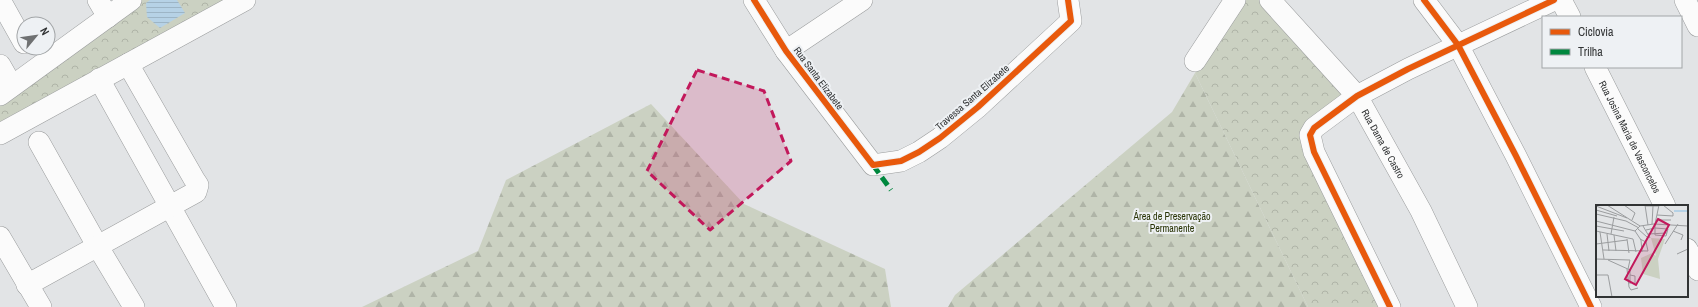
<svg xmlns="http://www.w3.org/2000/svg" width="1698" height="307" font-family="'Archivo Narrow',sans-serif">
<defs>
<pattern id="forest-firs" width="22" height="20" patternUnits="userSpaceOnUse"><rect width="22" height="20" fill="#cbd1c2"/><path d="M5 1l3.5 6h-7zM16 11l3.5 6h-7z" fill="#afb4a7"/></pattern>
<pattern id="park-crowns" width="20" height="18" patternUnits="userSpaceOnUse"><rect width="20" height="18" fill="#cbd1c2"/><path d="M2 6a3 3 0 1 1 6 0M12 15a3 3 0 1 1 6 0" fill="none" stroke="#afb4a7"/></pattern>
<pattern id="water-rules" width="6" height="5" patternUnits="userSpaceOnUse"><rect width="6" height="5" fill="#b6d2e6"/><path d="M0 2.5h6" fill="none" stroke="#9db5c6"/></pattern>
</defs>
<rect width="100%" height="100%" fill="#e2e4e6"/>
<g fill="url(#forest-firs)">
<path d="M 1195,73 L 1308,307 L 948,307 L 955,295 L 1172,112 Z"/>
<path d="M 651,104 L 744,204 L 885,269 L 891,307 L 362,307 L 478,251 L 506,180 Z"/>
</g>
<g fill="url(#park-crowns)">
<path d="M 138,0 L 225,0 L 0,122 L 0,99 Z"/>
<path d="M 1241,0 L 1259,0 L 1349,95 L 1304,131 L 1382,307 L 1308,307 L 1195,73 Z"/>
</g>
<path fill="url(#water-rules)" d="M 150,0 L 177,0 L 185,13 L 160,28 L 147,17 L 146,3 Z"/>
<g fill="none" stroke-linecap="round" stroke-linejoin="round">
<defs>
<g id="minor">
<path d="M 0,0 L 24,43"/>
<path d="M 98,0 L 108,17"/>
<path d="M 754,0 L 786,51 L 873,165 L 901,161 L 919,152 L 940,138 L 978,107 L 1071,21 L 1068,0"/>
<path id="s1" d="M 1270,0 L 1357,96 L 1421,211 L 1467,307"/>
<path d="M 1424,0 L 1458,45 L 1516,156 L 1591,307"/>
<path d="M 1561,0 L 1570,17"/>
<path d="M 1685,0 L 1698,26"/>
<path d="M 786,51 L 862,0"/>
<path d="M 1195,61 L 1235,0"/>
<path d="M 0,65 L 12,86"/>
<path id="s2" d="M 1595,67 L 1665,206"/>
<path d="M 99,79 L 226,307"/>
<path d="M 0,95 L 131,0"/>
<path d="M 0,134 L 245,0"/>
<path d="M 39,142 L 98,247 L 134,307"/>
<path d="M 0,237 L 41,307"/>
<path d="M 1687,249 L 1698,270"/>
<path d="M 27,285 L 196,192 L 198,185 L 194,179 L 128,64"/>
<path d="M 1390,307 L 1314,152 L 1310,135 L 1314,128 L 1357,96 L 1408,69 L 1554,0"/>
</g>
</defs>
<use href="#minor" stroke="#9a9c9d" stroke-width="22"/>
<use href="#minor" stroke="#fbfbfb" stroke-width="21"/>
<path stroke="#00873e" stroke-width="5" stroke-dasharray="10 5" stroke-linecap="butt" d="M 873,165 L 891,190"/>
<defs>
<g id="cycleway">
<path d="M 754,0 L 786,51 L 873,165 L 901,161 L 919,152 L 940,138 L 978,107 L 1071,21 L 1068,0"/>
<path d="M 1424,0 L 1458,45 L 1516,156 L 1591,307"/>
<path d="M 1390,307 L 1314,152 L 1310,135 L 1314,128 L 1357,96 L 1408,69 L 1554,0"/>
</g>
</defs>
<use href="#cycleway" stroke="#eef1f4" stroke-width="8"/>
<use href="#cycleway" stroke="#e8590c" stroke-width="6"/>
</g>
<path fill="#c2185b" fill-opacity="0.2" stroke="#c2185b" stroke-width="3" stroke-dasharray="8 5" stroke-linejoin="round" d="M 697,70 L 764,91 L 791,161 L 710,230 L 647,171 Z"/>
<g text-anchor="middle" stroke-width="4" stroke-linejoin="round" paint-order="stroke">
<g font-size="10" fill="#313334" stroke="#eef1f4">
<text transform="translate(819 78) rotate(53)" y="4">Rua Santa Elizabete</text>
<text transform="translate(972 97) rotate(-41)" y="4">Travessa Santa Elizabete</text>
<text dy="4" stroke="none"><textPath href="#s2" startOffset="78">Rua Josina Maria de Vasconcelos</textPath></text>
<text dy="4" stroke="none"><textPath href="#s1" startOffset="184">Rua Dama de Castro</textPath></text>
</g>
<g font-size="10" fill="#283304" stroke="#eef1f4">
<text x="1172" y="220">Área de Preservação<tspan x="1172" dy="12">Permanente</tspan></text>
</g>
</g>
<g transform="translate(1596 205)">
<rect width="92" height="92" fill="#e2e4e6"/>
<path d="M 55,33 L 69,34 L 62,54 L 64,74 L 47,69 L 45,53 L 56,48 L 60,51 Z" fill="#cbd1c2"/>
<path fill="none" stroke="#b6d2e6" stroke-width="2" d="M 78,6 L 91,6"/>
<path fill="none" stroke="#9b9d9f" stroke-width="1" d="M 11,0 L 44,21M 28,0 L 39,8 L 36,15M 49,0 L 52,20M 0,1 L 31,13M 49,1 L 63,1M 0,5 L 21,11M 0,9 L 30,16 L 43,23M 61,10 L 77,11 L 77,8 L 67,0M 60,15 L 75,15M 0,16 L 39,26 L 45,35 L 46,47M 56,19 L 57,1M 0,21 L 28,26M 47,21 L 54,33M 42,24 L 51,32M 50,25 L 59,23 L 72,24 L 70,31 L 59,30 L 59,19 L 63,0M 0,26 L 37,34 L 40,47M 39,26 L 44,21 L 58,19 L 92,21M 77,26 L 87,30 L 85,35M 4,27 L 8,54M 11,29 L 13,46M 15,29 L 18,12M 52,29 L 71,28M 18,30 L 20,46M 31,34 L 33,48M 0,39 L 31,35M 69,39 L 82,19M 7,45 L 52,46 L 50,37 L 44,34M 81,49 L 92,44M 0,54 L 34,55 L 32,64M 12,55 L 34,65 L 34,79M 31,64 L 33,82 L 35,85 L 42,83M 0,70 L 12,70 L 16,92M 34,70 L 39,71 L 39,78"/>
<path fill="#c2185b" fill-opacity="0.15" stroke="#c2185b" stroke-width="2" d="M 62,14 L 73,20 L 40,80 L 29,74 Z"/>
<rect width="92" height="92" fill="none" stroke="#313334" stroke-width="2"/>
</g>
<rect x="1542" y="16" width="140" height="52" fill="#eef1f4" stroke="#a2a5a7"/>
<rect x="1550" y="29" width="20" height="6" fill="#e8590c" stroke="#a2a5a7"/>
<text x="1578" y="36" font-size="12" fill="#313334">Ciclovia</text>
<rect x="1550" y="49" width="20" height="6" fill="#00873e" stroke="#a2a5a7"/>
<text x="1578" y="56" font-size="12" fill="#313334">Trilha</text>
<g transform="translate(36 36) rotate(61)"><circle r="19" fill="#eef1f4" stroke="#a2a5a7"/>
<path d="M0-3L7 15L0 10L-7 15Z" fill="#6f7172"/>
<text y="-6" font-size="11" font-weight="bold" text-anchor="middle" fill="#313334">N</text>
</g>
</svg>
